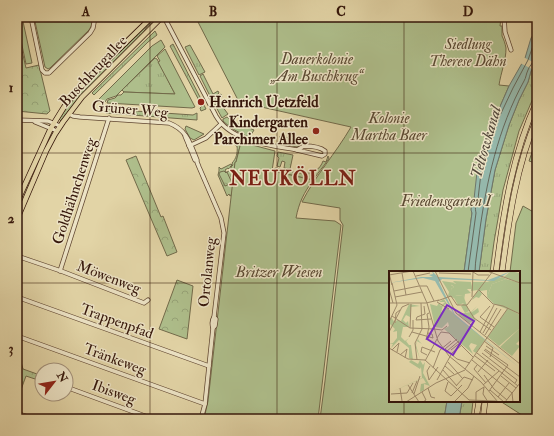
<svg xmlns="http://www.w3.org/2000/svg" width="554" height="436" font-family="'IM FELL Double Pica',serif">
<defs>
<pattern id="grass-tufts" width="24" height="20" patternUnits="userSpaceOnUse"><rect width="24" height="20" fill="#aebe8b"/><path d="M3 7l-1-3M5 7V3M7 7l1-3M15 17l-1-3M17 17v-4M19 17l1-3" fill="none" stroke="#96a377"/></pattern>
<pattern id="wetland-marsh" width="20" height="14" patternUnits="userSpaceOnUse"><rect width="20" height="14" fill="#aebe8b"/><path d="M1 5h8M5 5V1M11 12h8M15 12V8" fill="none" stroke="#96a377"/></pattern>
<pattern id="park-crowns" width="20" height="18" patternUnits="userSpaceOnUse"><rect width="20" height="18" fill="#aebe8b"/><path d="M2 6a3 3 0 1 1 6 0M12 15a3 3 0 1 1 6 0" fill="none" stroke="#96a377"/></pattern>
</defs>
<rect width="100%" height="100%" fill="#e2d4a6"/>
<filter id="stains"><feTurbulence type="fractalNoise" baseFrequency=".005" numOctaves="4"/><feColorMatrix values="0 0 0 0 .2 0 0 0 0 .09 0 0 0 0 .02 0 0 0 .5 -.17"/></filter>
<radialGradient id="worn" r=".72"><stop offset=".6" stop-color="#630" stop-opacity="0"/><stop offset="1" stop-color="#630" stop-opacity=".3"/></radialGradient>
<g fill="url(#grass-tufts)" stroke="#726a4a">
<path d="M 155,17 L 156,19 L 146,28 L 144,32 L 80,96 L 61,121 L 59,119 L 66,109 L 80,92 Z"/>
<path d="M 155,31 L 157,35 L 148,42 L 94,95 L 92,93 Z"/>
<path d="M 173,44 L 206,109 L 201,111 L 200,108 L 202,106 L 170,46 Z"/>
<path d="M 190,45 L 205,72 L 199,75 L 185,47 Z"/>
<path d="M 155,58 L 157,59 L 175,94 L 124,92 L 122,90 Z"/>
<path d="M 537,62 L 537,89 L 519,131 L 503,190 L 494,242 L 490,272 L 479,272 L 486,219 L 495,170 L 509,125 L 519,100 L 528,82 L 531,71 Z"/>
<path d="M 203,74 L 213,94 L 218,91 L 219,93 C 213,97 218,101 215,106 L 200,76 Z"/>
<path d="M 221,94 L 222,97 L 219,99 L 222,106 L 228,114 L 222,118 L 216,107 L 219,104 L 217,99 L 218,96 Z"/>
<path d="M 106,109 L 193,115 L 197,113 L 197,120 L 106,113 Z"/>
<path d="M 227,117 L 234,122 L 254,130 L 251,135 L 249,137 C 239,133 230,128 223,121 L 223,119 Z"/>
<path d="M 186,126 L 204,134 L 194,140 L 190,138 L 185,129 Z"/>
<path d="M 280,136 L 304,141 L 304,142 L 303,144 L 297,147 L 281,144 L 280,142 Z"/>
<path d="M 240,142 L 241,142 L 236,162 L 235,163 L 232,195 L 230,196 L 229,194 L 227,196 L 218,175 L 219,171 L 219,167 L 221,169 L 231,164 L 232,165 L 230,167 L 230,170 L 228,168 L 225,170 L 226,172 L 225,172 L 224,171 L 225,173 L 231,170 L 231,167 L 233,165 L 232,163 C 236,159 238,153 237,146 L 236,146 L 234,143 L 238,144 Z"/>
<path d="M 278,152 L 293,155 L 290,169 L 284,168 L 285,162 L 282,161 L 280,167 L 277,166 L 279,158 L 277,156 Z"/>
<path d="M 328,156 L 329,158 L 328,160 L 313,180 L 274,171 L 275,168 L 284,170 L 284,172 L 287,173 L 288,171 C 302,174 317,177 323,161 L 326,162 Z"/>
<path d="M 462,401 L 473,401 L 471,419 L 459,419 Z"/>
</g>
<path fill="url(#wetland-marsh)" stroke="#726a4a" d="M 537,138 L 537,155 L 535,163 L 529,161 Z"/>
<g fill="url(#park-crowns)" stroke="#726a4a">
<path d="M 20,42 L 26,68 L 39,65 L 50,111 L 47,114 L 17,111 L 17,43 Z"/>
<path d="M 136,156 L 161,217 L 163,216 L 177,252 L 167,256 L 126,160 Z"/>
<path d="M 224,171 L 226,173 L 227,172 L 232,183 L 225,186 L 219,174 L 220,172 Z"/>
<path d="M 177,280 L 193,286 L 187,339 L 159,329 Z"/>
<path d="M 17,355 L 19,355 L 23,369 L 37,374 L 35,379 L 26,376 L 18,398 L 17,398 Z"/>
</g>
<g fill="#aebe8b" stroke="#726a4a">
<path d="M 17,17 L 22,17 L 32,63 L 26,64 L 17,22 Z"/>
<path d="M 34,17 L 92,17 C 93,22 92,25 89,30 L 50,68 L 48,69 L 45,67 Z"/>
<path d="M 201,17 L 501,17 L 500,26 L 502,26 C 502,29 502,33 502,36 C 504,40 505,43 506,48 C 506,61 501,72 499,85 L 509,86 L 492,125 L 474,199 C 471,202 471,209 472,213 L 464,272 L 390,272 L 390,401 L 447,401 L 444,419 L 320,419 L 325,381 L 343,225 L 340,220 L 340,208 L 302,202 C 315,176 336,153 351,127 L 239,102 L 197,20 Z"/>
<path d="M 161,40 L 165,47 L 116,96 L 107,99 L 105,102 L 98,102 L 97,101 L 152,46 Z"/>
<path d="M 165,49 L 195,107 L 192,108 L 107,103 L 108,100 L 115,98 L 118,95 L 121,95 L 124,92 L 175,94 L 158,62 L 160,61 L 157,56 Z"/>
<path d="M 241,142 L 275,151 L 272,171 L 313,180 C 304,193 299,202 296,218 L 335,221 L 341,225 L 318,419 L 204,419 L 208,401 L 235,162 L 236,162 Z"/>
<path d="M 523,206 L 537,214 L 537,419 L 528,419 L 500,401 L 519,401 L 519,272 L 510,272 L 516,223 Z"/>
</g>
<g fill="#95b8ab" stroke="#6f776b">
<path d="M 537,29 L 537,62 L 531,71 L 528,82 L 519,100 L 509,125 L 495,170 L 486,219 L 479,272 L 464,272 L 472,213 L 471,210 L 472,200 L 474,199 L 477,172 L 492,125 L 509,86 L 525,58 L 531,38 Z"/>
<path d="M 447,401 L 462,401 L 459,419 L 444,419 Z"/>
</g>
<path fill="#e2d4a6" d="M 523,57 L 537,64 L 537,66 L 534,70 L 520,63 Z"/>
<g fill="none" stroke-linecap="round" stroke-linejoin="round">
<g stroke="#65675a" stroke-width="1">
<path d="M 468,272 L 476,213 C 475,208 475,204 478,199 L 481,173 L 495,126 L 513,88 L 528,60 L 535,40 L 537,36"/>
<path d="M 475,272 C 475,260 478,248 479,236 C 486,183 498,128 524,81 C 526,78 526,74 528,70 C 529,67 531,65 533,62 L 537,61"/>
</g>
<defs>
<g id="minor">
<path d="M 31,17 L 42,70 L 45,73 L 49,73 L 90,33 L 93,28 L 95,17"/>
<path d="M 164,17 L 216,116 C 231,142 270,145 297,150"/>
<path d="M 504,17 L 505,32 L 511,50"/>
<path d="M 69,114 L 73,116 L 80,117 L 169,123 C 187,130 190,143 197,160 L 197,162 L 199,167 L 221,218 L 224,233 L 214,317 C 212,320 212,325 213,328 L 205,404 L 201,419"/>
<path d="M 17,120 L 48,121 L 60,126"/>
<path d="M 35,122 L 57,131"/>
<path d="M 185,136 L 195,160"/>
<path d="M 189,146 L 206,138 L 221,124"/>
<path d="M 304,146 C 310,146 320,147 325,151 L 325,154 L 322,156 L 297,150 Z"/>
<path d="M 17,256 L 61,271 L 144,303 L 148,300"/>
<path d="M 60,271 L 109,118"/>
<path d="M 17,297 L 209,366"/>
<path d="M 213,328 L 215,326 L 216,319 L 214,317"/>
<path d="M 17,336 L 205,404"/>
<path d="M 40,380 L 42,380"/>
<path d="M 66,387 L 153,419"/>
<path d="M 17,413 L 33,419"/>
</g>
<g id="major">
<path d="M 17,202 L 51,128 L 64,107 L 77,90 L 152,17"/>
<path d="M 17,219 L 46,151 L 55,134 L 63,122 L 82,97 L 162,17"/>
</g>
<g id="highway">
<path d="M 496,272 C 503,214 512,155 537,101"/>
<path d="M 502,272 C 509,219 516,167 537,118"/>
<path d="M 476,419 L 479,401"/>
<path d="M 483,419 L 485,401"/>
</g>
</defs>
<use href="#minor" stroke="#604631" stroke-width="5"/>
<use href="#major" stroke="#35160a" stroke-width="6"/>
<use href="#highway" stroke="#35160a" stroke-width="6"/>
<use href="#minor" stroke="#ece3c5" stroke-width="3.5"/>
<use href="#major" stroke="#e2d4a6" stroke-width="4.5"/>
<use href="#highway" stroke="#e2d4a6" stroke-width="5"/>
</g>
<path fill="none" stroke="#35160a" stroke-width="1" stroke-opacity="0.55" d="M 150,17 L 150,419M 277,17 L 277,419M 404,17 L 404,272M 17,153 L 537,153M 17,283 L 390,283M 519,283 L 537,283M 404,401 L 404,419"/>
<g fill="#8f2418" stroke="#ece3c5" stroke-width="1.5">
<circle cx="201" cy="102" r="4"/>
<circle cx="316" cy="131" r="4"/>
</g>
<g text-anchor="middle" stroke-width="3" stroke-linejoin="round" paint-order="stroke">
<g font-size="15" font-style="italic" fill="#594831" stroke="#ece3c5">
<text x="468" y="49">Siedlung<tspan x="468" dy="17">Therese Dähn</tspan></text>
<text x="317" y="64">Dauerkolonie<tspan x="317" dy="17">„Am Buschkrug“</tspan></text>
<text x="389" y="123">Kolonie<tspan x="389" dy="17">Martha Baer</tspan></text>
<text x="446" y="206">Friedensgarten I</text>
<text x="279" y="277">Britzer Wiesen</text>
</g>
<g font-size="15" fill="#35160a" stroke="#ece3c5">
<text transform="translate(93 71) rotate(-47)" y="5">Buschkrugallee</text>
<text transform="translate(130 109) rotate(5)" y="5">Grüner Weg</text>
<text transform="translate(74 191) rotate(-72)" y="5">Goldhähnchenweg</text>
<text transform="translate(207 272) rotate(-84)" y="5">Ortolanweg</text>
<text transform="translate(109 277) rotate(21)" y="5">Möwenweg</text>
<text transform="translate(117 321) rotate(20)" y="5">Trappenpfad</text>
<text transform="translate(115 359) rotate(20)" y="5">Tränkeweg</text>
<text transform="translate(114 392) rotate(20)" y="5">Ibisweg</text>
</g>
<g font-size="15" font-weight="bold" fill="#35160a" stroke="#ece3c5" text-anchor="start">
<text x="209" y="107">Heinrich Uetzfeld</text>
<text x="308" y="127" text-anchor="end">Kindergarten<tspan x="308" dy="17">Parchimer Allee</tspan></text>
</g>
<g font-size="16" font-style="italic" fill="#52473a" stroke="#ece3c5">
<text transform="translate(485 142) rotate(-74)" y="6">Teltowkanal</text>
</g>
<g font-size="19" font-weight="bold" letter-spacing="1" fill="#7a1f14" stroke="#ece3c5">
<text x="293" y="185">NEUKÖLLN</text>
</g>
</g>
<g transform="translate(389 271)">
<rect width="131" height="131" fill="#e2d4a6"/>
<path d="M 53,10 L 67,12 L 62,14 L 65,16 L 62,18 L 67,25 L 74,24 L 80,40 L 76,42 L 72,35 L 75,32 L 69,34 L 65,27 L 59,25 L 60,21 Z" fill="#aebe8b"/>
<path d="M 117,8 L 131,12 L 131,43 L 105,33 L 98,26 L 103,13 Z" fill="#aebe8b"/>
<path d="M 122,0 L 130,2 L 131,12 L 115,6 Z" fill="#aebe8b"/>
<path d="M 20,33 L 31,35 L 22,36 L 21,46 L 17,44 L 14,49 L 17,52 L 19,50 L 20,56 L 14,56 L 12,66 L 16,70 L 20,67 L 17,70 L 20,74 L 26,74 L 29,68 L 30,70 L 33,73 L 28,70 L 27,74 L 31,88 L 26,74 L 22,74 L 24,89 L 20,87 L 20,77 L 10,69 L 2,77 L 4,73 L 0,72 L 4,72 L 8,67 L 8,60 L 4,61 L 6,58 L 0,52 L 2,46 L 6,52 L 8,49 L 12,50 ZM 131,57 L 131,69 L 127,73 L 131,75 L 123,85 L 111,76 ZM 22,89 L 29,93 L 31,89 L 34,94 L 36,91 L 34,102 L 41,115 L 35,113 L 35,119 L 31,121 L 32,113 L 37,112 L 34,107 L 0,122 L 33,107 L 32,96 L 31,98 L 20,91 Z" fill="#aebe8b"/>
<path d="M 113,6 L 117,8 L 103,13 L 98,26 L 98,19 L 91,20 L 93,23 L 90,27 L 87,26 L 83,29 L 89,19 L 82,20 L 82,18 L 78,18 L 82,22 L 76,23 L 75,29 L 74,24 L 65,25 L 62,18 L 65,16 L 62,13 L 67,13 L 64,10 L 82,11 L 82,16 L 83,11 L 98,11 ZM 55,28 L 58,33 L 54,34 L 52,42 L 56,36 L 62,40 L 96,69 L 87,82 L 84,80 L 88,74 L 82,72 L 80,75 L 84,83 L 55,58 L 60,55 L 59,51 L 53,57 L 46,56 L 41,33 L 48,35 L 50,32 L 52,35 L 56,31 L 50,31 ZM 88,35 L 82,42 L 89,37 L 90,41 L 84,45 L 87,49 L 80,52 L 69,43 L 82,41 ZM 119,37 L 131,44 L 131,57 L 110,75 L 99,66 Z" fill="#aebe8b"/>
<path d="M 43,0 L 49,6 L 99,9 L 122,0 L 105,10 L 53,8 L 50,11 L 66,44 L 131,97 L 66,45 L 46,10 L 34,7 L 0,12 L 32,6 L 44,6 L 40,4 L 44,3 Z" fill="#95b8ab"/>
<path fill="none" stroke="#9d8868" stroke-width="1" d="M 24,0 L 38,32 L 49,70 L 60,85 L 92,111 L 109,131M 46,0 L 67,42 L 131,93M 98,0 L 131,12M 84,1 L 89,4 L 100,4M 0,2 L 3,14M 13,2 L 17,24M 50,2 L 82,3M 0,4 L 23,0M 27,5 L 41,2M 31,15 L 38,15 L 45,30M 0,18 L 4,32M 90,19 L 104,33 L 114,35 L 131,43M 5,20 L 30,15M 6,26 L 33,21M 83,26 L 84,1M 48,30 L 62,25 L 68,34 L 78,34 L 104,0M 48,31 L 60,38M 0,32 L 37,32 L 50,29M 77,34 L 85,47 L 102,59M 35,35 L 36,43 L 28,46 L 27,49 L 42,48M 101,35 L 91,46 L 105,56M 3,45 L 21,57 L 45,58M 0,51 L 8,34 L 3,12M 6,52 L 7,42 L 11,39M 21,57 L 22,33M 45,58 L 53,59 L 58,55M 0,61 L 13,36 L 20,33M 23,61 L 44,67 L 43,63 L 39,62M 91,61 L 105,34M 94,62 L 108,37M 96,64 L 112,38M 20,66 L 24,59 L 24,49M 48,67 L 52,61 L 60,62 L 84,86M 37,69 L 40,56 L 38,43 L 40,42M 95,70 L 104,77 L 101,86M 97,75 L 110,84M 0,77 L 19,88 L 36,89 L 80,129 L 107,130M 56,78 L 68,88 L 81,92M 56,78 L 68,68M 96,78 L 119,94M 3,79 L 10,72 L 8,81M 62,79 L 72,71M 95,79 L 131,106M 58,80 L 70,70M 88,82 L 129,115M 93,82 L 128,109 L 126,112M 11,84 L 18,78 L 16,87M 38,84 L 32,81 L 33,76 L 46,81M 86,85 L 106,100M 0,87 L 0,111M 28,89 L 26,72 L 33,58 L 32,32M 83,89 L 123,122 L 124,131M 36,90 L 48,68M 59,91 L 74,108M 88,94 L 85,98 L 97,112M 41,95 L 38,100 L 40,109 L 49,96M 56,95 L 65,103M 44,97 L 51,79 L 62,70M 76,98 L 119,37M 54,99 L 68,115M 89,101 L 99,89M 95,104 L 105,118 L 118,129M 112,105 L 127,117M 48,109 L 63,82 L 73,74M 59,111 L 56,120 L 62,125 L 73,114M 47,112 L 76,99M 19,114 L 30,131M 94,114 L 110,100M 67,115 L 75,106 L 84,109M 95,116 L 94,123 L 99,131M 11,117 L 13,130M 39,117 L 42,126 L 46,127M 101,119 L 115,131M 100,120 L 119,94M 33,121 L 37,129 L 34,131M 23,122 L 28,110M 2,123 L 18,122 L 24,112M 25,123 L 31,105M 109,126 L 120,112M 87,130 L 87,121 L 95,116M 17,131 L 47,112M 65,131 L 79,117 L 85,105M 116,131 L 131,112"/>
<path fill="#7b2cbf" fill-opacity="0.15" stroke="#7b2cbf" stroke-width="2" d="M 58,34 L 85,50 L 64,84 L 38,68 Z"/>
<rect width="131" height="131" fill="none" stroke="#35160a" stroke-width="2"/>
</g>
<rect width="554" height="436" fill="none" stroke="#e2d4a6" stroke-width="44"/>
<g transform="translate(54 382) rotate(59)"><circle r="19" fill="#ece3c5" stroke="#a3917a"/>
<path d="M0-3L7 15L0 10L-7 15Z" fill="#8f2418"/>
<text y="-6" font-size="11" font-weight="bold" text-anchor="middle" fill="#35160a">N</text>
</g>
<rect x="22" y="22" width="510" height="392" fill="none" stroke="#35160a" stroke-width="1.5"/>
<g font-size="13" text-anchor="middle" font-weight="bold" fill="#35160a">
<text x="86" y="16">A</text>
<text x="213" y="16">B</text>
<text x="341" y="16">C</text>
<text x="468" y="16">D</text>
<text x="11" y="92">1</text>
<text x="11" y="223">2</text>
<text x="11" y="353">3</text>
</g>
<rect width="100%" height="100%" filter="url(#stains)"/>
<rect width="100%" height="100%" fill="url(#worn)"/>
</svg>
